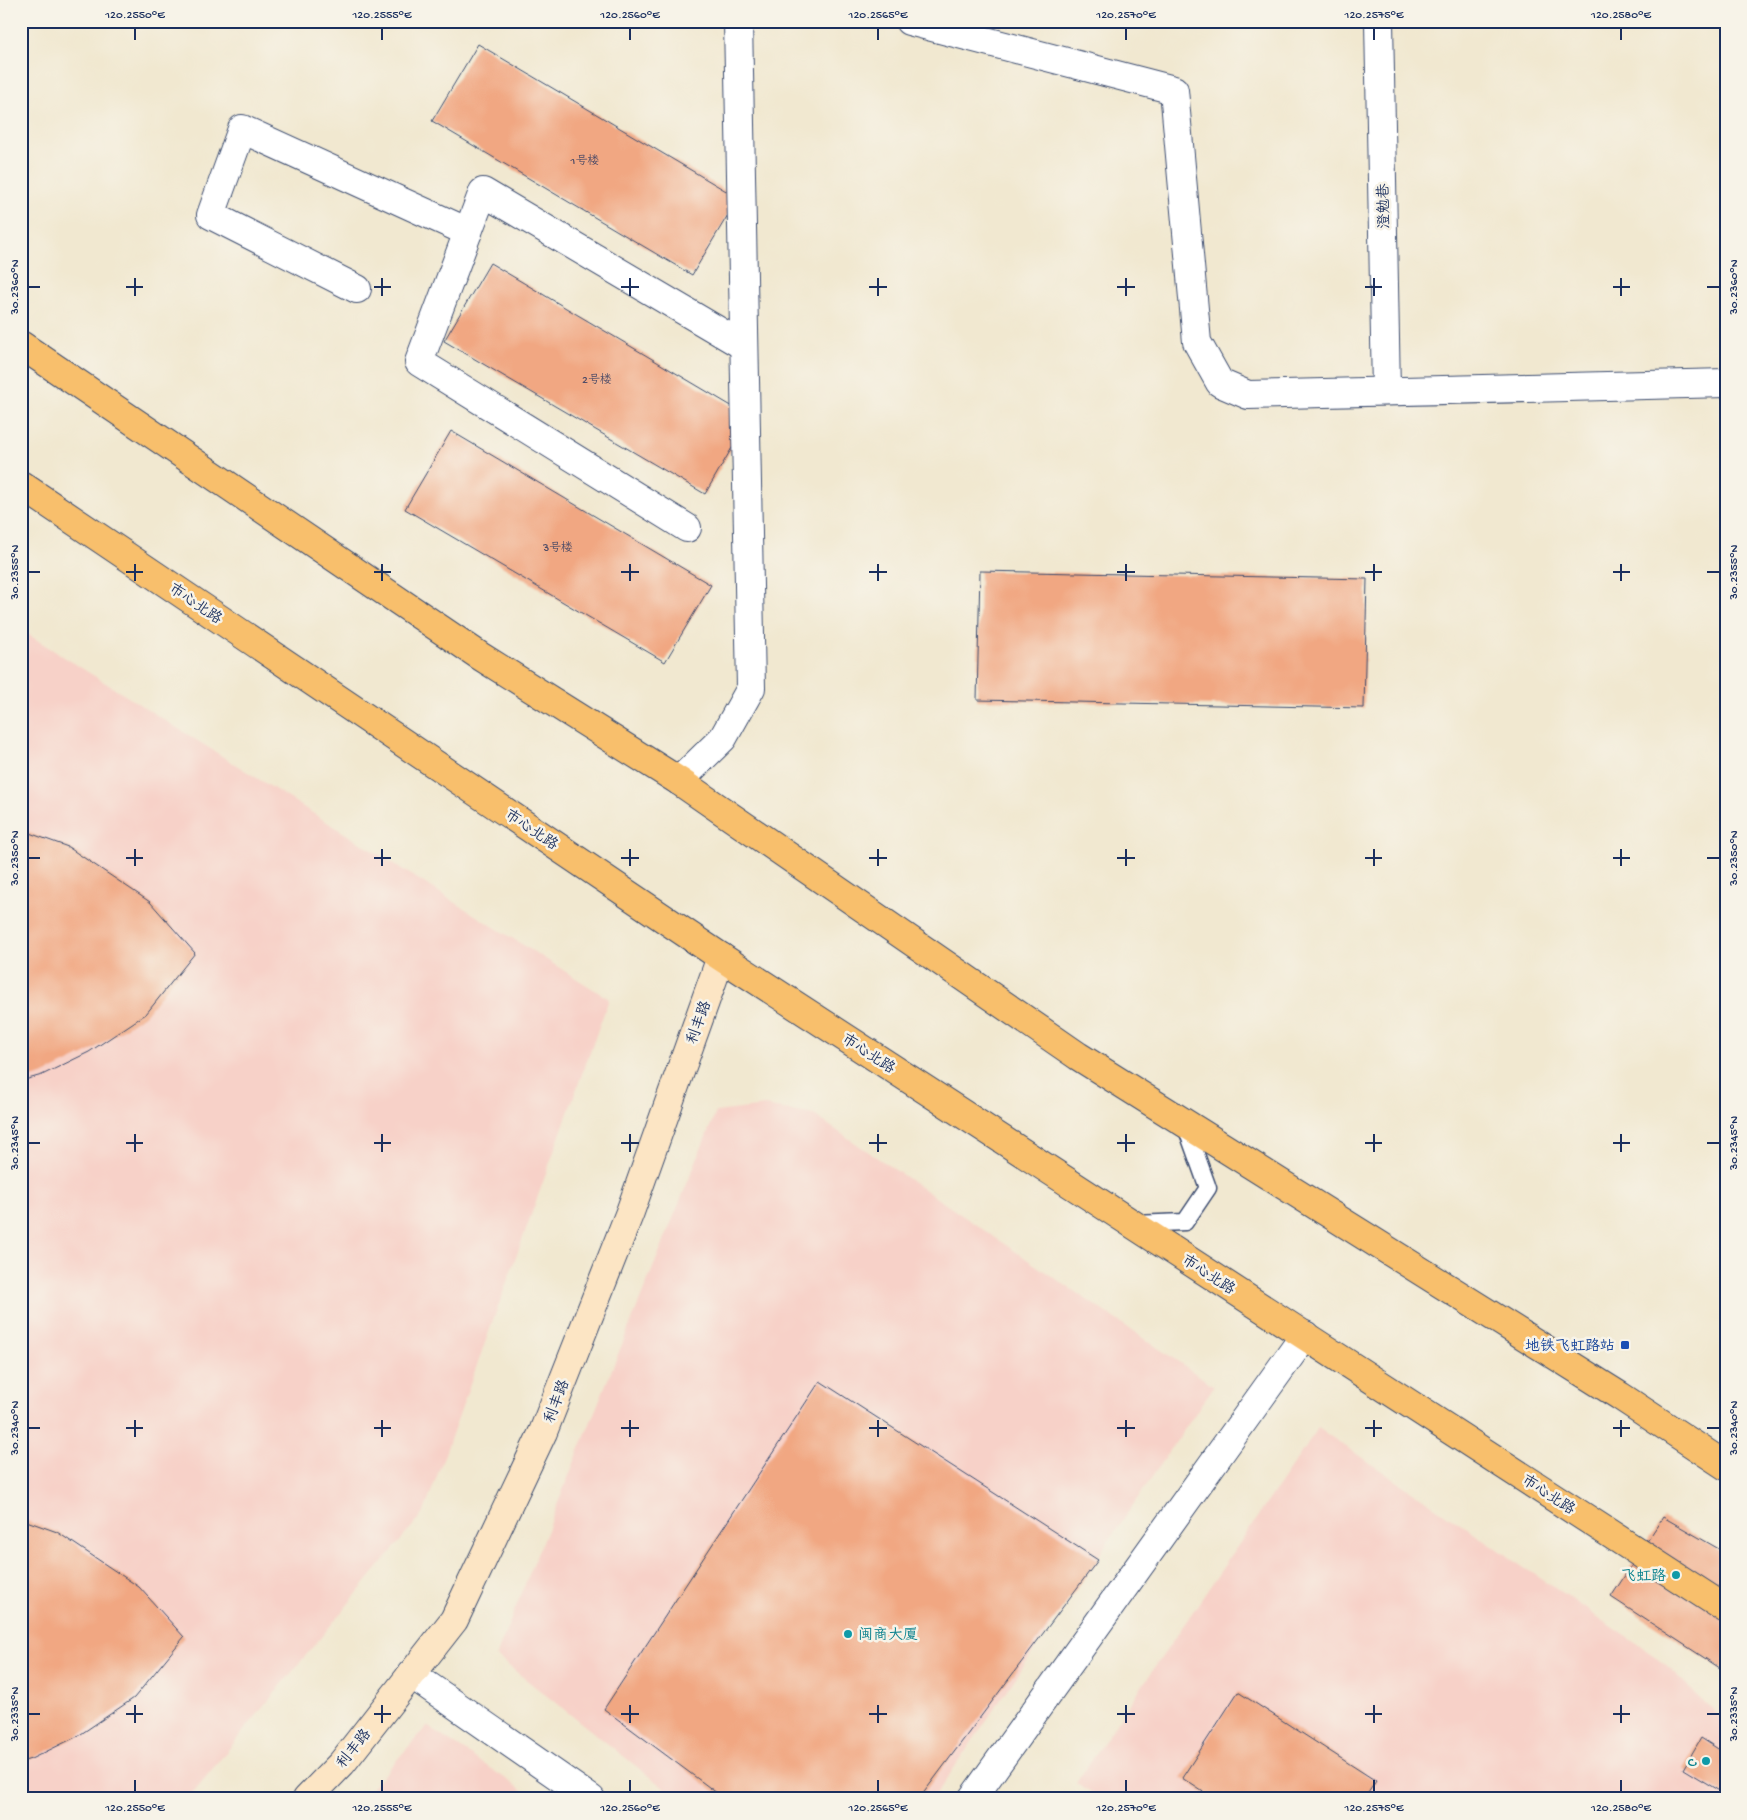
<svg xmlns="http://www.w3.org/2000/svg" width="1747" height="1820" font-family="'Gochi Hand','LXGW WenKai TC',sans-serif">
<rect width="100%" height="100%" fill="#f7f3e8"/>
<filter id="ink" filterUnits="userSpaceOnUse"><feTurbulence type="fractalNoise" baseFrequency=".02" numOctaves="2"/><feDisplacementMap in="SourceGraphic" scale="10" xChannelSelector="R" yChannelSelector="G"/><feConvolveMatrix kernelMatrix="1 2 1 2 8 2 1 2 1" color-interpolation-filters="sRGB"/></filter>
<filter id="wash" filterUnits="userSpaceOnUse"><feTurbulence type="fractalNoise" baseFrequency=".0096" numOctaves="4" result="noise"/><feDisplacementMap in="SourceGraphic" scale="20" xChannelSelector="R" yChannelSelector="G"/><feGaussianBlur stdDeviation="1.12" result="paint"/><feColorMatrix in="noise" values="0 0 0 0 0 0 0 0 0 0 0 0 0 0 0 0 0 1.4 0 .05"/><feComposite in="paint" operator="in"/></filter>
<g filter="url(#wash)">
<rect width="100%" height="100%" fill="#f1e8d0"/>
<g fill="#f7d1c8">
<path d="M 21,630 L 609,999 L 424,1512 L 195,1790 L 185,1799 L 21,1799 Z"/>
<path d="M 765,1106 L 814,1115 L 1214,1386 L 933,1799 L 678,1799 L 496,1656 L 716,1112 Z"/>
<path d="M 1318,1428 L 1660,1659 L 1726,1723 L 1726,1799 L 1100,1799 L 1076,1783 Z"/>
<path d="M 427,1726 L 536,1799 L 362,1799 Z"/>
</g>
<g id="blocks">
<g fill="#f1a782">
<path d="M 478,44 L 738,198 L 692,275 L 432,121 Z"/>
<path d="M 490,263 L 750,417 L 705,494 L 444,341 Z"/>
<path d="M 451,431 L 711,585 L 665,662 L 405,509 Z"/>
<path d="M 980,571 L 1367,579 L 1364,708 L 977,700 Z"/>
<path d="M 21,830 L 68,847 L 150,902 L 195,953 L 146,1014 L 89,1052 L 42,1075 L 21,1081 Z"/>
<path d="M 820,1381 L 1098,1560 L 919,1799 L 725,1799 L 604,1709 Z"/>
<path d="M 1663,1517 L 1726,1553 L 1726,1672 L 1611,1597 Z"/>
<path d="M 21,1519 L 57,1532 L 139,1587 L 184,1637 L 134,1698 L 78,1736 L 31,1759 L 21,1762 Z"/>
<path d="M 1238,1692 L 1376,1781 L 1364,1799 L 1214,1799 L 1182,1778 Z"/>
<path d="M 1701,1738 L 1726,1754 L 1726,1795 L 1683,1769 Z"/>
</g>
</g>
</g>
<g filter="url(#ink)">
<use href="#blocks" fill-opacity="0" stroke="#3b4b6f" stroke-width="1"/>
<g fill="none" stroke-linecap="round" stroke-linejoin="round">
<defs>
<path id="lane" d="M 1134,1224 L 1185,1222 L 1208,1188 L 1185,1124"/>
<g id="street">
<path d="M 909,21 L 1174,90 L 1197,342 L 1220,383 L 1248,395 L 1726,383"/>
<path d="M 1379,21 L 1386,391"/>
<path d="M 357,289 L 211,215 L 242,129 L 468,232"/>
<path d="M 687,528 L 419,362 L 483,192 L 744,346"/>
<path d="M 679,781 L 723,738 L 751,688 L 738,21"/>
<path d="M 411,1674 L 591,1799"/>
<path d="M 972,1799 L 1305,1335"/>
</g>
<path id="secondary" d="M 307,1799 L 342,1763 L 454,1620 L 543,1432 L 630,1212 L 721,957"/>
<g id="primary">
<path d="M 21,345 L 480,656 L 679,781 L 1078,1056 L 1620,1396 L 1726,1466"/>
<path d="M 21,485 L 721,957 L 1726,1609"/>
</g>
</defs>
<use href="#lane" stroke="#3b4b6f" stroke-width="19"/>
<use href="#street" stroke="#3b4b6f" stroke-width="30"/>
<use href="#secondary" stroke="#3b4b6f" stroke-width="30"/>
<use href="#primary" stroke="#3b4b6f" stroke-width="30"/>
<use href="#lane" stroke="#fff" stroke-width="16"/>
<use href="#street" stroke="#fff" stroke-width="28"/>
<use href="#secondary" stroke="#fce5c4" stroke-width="28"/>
<use href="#primary" stroke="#f8bf6c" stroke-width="28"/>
</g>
</g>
<path fill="none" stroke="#1b2f5e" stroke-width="2" d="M 135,28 L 135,40M 382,28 L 382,40M 630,28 L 630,40M 878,28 L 878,40M 1126,28 L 1126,40M 1374,28 L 1374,40M 1621,28 L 1621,40M 135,278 L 135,296M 382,278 L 382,296M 630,278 L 630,296M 878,278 L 878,296M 1126,278 L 1126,296M 1374,278 L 1374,296M 1621,278 L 1621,296M 28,287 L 40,287M 126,287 L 143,287M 374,287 L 391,287M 621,287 L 639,287M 869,287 L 887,287M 1117,287 L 1135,287M 1365,287 L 1382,287M 1613,287 L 1630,287M 1707,287 L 1720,287M 135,564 L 135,581M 382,564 L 382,581M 630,564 L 630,581M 878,564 L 878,581M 1126,564 L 1126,581M 1374,564 L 1374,581M 1621,564 L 1621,581M 28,572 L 40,572M 126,572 L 143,572M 374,572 L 391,572M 621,572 L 639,572M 869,572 L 887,572M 1117,572 L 1135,572M 1365,572 L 1382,572M 1613,572 L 1630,572M 1707,572 L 1720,572M 135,849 L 135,866M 382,849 L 382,866M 630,849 L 630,866M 878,849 L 878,866M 1126,849 L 1126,866M 1374,849 L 1374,866M 1621,849 L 1621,866M 28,858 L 40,858M 126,858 L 143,858M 374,858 L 391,858M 621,858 L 639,858M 869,858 L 887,858M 1117,858 L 1135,858M 1365,858 L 1382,858M 1613,858 L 1630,858M 1707,858 L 1720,858M 135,1134 L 135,1152M 382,1134 L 382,1152M 630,1134 L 630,1152M 878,1134 L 878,1152M 1126,1134 L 1126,1152M 1374,1134 L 1374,1152M 1621,1134 L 1621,1152M 28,1143 L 40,1143M 126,1143 L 143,1143M 374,1143 L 391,1143M 621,1143 L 639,1143M 869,1143 L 887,1143M 1117,1143 L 1135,1143M 1365,1143 L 1382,1143M 1613,1143 L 1630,1143M 1707,1143 L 1720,1143M 135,1420 L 135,1437M 382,1420 L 382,1437M 630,1420 L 630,1437M 878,1420 L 878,1437M 1126,1420 L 1126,1437M 1374,1420 L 1374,1437M 1621,1420 L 1621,1437M 28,1428 L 40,1428M 126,1428 L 143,1428M 374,1428 L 391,1428M 621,1428 L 639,1428M 869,1428 L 887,1428M 1117,1428 L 1135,1428M 1365,1428 L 1382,1428M 1613,1428 L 1630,1428M 1707,1428 L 1720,1428M 135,1705 L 135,1723M 382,1705 L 382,1723M 630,1705 L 630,1723M 878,1705 L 878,1723M 1126,1705 L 1126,1723M 1374,1705 L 1374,1723M 1621,1705 L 1621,1723M 28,1714 L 40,1714M 126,1714 L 143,1714M 374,1714 L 391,1714M 621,1714 L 639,1714M 869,1714 L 887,1714M 1117,1714 L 1135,1714M 1365,1714 L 1382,1714M 1613,1714 L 1630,1714M 1707,1714 L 1720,1714M 135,1780 L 135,1792M 382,1780 L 382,1792M 630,1780 L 630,1792M 878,1780 L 878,1792M 1126,1780 L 1126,1792M 1374,1780 L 1374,1792M 1621,1780 L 1621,1792"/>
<rect fill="#1a4fb4" stroke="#f7f3e8" stroke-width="2" x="1620" y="1340" width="10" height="10" rx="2.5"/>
<g fill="#0f9aa8" stroke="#f7f3e8" stroke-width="2">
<circle cx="1676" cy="1575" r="5"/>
<circle cx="848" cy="1634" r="5"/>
<circle cx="1706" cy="1761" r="5"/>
</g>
<g text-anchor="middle" stroke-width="5" stroke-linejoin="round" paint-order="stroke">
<g font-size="12" fill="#504d67">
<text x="585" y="164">1号楼</text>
<text x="597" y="383">2号楼</text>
<text x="558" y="551">3号楼</text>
</g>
<g font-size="15" fill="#1b2f5e" stroke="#f7f3e8">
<text transform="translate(1383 206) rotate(-91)" y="5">澄勉巷</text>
<text transform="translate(196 603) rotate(34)" y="5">市心北路</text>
<text transform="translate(532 829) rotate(34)" y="5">市心北路</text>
<text transform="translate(698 1022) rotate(-70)" y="5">利丰路</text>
<text transform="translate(869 1053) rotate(33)" y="5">市心北路</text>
<text transform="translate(1209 1274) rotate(33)" y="5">市心北路</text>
<text transform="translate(556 1401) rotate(-69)" y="5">利丰路</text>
<text transform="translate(1549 1494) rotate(33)" y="5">市心北路</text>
<text transform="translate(353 1748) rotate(-51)" y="5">利丰路</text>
</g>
<g font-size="15" fill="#164399" stroke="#f7f3e8" text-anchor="end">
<text x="1615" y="1350">地铁飞虹路站</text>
</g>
<g font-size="15" fill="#0d838f" stroke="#f7f3e8" text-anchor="end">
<text x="1666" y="1580">飞虹路</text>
<text x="858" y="1639" text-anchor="start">闽商大厦</text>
<text x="1696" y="1766">C</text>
</g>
</g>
<rect width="1747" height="1820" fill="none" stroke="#f7f3e8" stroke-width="55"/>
<rect x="28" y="28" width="1692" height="1764" fill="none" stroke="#1b2f5e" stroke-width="2"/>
<g font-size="12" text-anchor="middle" fill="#1b2f5e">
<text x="135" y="18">120.2550°E</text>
<text x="382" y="18">120.2555°E</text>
<text x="630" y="18">120.2560°E</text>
<text x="878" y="18">120.2565°E</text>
<text x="1126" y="18">120.2570°E</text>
<text x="1374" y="18">120.2575°E</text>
<text x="1621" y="18">120.2580°E</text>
<text transform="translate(14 287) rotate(-90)" y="4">30.2360°N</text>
<text transform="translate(1733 287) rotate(-90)" y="4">30.2360°N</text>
<text transform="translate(14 572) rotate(-90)" y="4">30.2355°N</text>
<text transform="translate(1733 572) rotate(-90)" y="4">30.2355°N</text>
<text transform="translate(14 858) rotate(-90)" y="4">30.2350°N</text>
<text transform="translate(1733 858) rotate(-90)" y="4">30.2350°N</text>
<text transform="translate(14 1143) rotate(-90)" y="4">30.2345°N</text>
<text transform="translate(1733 1143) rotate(-90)" y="4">30.2345°N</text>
<text transform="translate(14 1428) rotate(-90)" y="4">30.2340°N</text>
<text transform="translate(1733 1428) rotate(-90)" y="4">30.2340°N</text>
<text transform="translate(14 1714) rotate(-90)" y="4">30.2335°N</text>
<text transform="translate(1733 1714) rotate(-90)" y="4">30.2335°N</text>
<text x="135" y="1811">120.2550°E</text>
<text x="382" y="1811">120.2555°E</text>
<text x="630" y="1811">120.2560°E</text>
<text x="878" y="1811">120.2565°E</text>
<text x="1126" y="1811">120.2570°E</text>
<text x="1374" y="1811">120.2575°E</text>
<text x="1621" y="1811">120.2580°E</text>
</g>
</svg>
